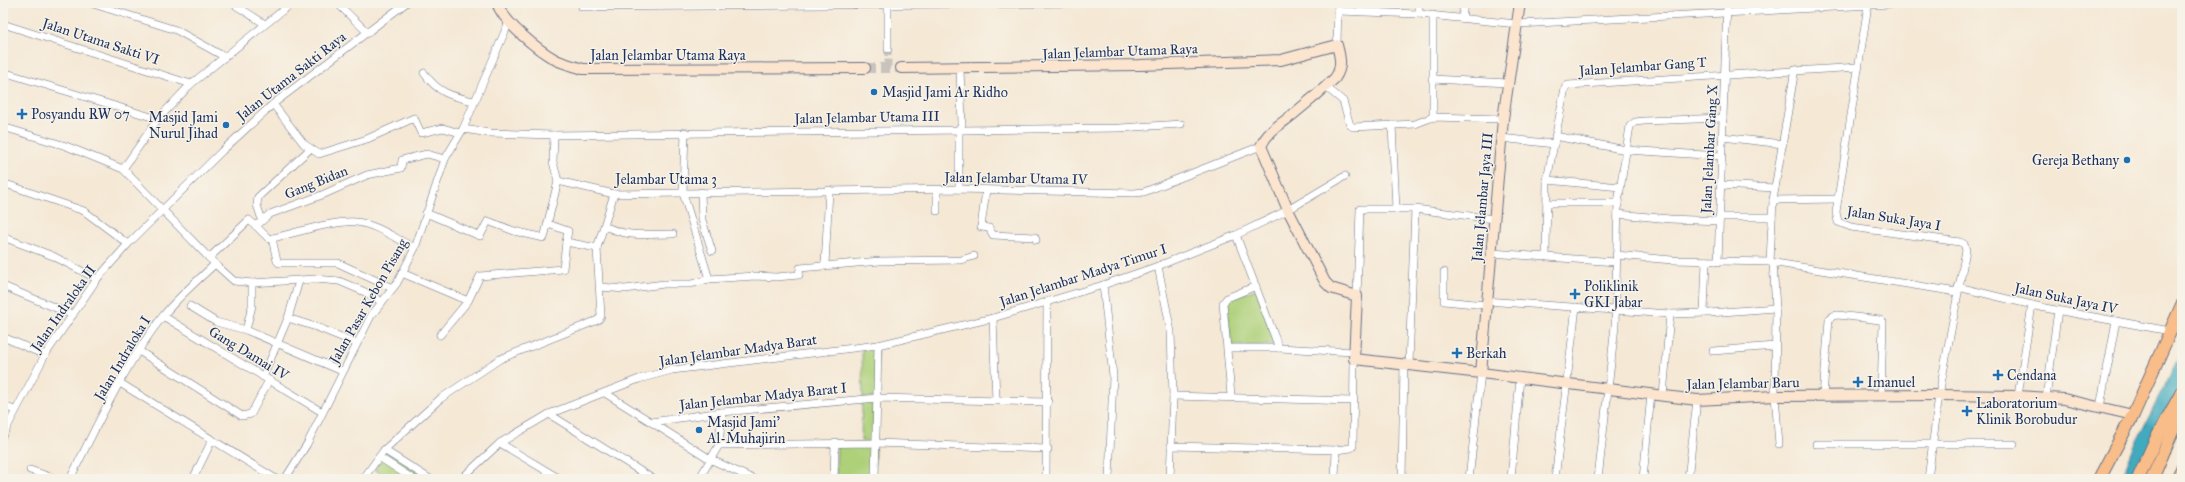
<svg xmlns="http://www.w3.org/2000/svg" width="2185" height="482" font-family="'IM FELL Great Primer',serif">
<rect width="100%" height="100%" fill="#f7f3e8"/>
<filter id="ink" filterUnits="userSpaceOnUse"><feTurbulence type="fractalNoise" baseFrequency=".025" numOctaves="2"/><feDisplacementMap in="SourceGraphic" scale="8" xChannelSelector="R" yChannelSelector="G"/><feConvolveMatrix kernelMatrix="1 2 1 2 8 2 1 2 1" color-interpolation-filters="sRGB"/></filter>
<filter id="wash" filterUnits="userSpaceOnUse"><feTurbulence type="fractalNoise" baseFrequency=".012" numOctaves="4" result="noise"/><feDisplacementMap in="SourceGraphic" scale="16" xChannelSelector="R" yChannelSelector="G"/><feGaussianBlur stdDeviation="0.9" result="paint"/><feColorMatrix in="noise" values="0 0 0 0 0 0 0 0 0 0 0 0 0 0 0 0 0 1.4 0 .05"/><feComposite in="paint" operator="in"/></filter>
<g filter="url(#wash)">
<rect width="100%" height="100%" fill="#f5e8d5"/>
<g fill="#add079" stroke="#64806c">
<path d="M 1256,289 L 1276,345 L 1232,346 L 1225,300 Z"/>
<path d="M 877,346 L 877,397 L 863,398 L 862,349 Z"/>
<path d="M 876,400 L 875,442 L 861,441 L 862,401 Z"/>
<path d="M 837,443 L 875,444 L 874,479 L 836,479 Z"/>
<path d="M 386,449 L 438,479 L 390,479 L 375,470 Z"/>
</g>
<path fill="#3fabbf" stroke="#2d6d8e" d="M 2182,352 L 2182,422 L 2156,479 L 2121,479 L 2134,446 Z"/>
</g>
<g filter="url(#ink)">
<g fill="none" stroke-linecap="round" stroke-linejoin="round">
<path stroke="#c9c3bd" stroke-width="7" stroke-dasharray="7 3.5" stroke-linecap="butt" d="M 888,49 L 888,68"/>
<path stroke="#c9c3bd" stroke-width="10" stroke-dasharray="10 5" stroke-linecap="butt" d="M 865,68 L 901,68"/>
<defs>
<g id="street">
<path d="M 90,3 L 176,30 L 225,57"/>
<path d="M 232,3 L 265,24"/>
<path d="M 337,3 L 368,33"/>
<path d="M 888,3 L 888,49"/>
<path d="M 3,5 L 4,3"/>
<path d="M 1868,5 L 1838,199 L 1836,212 L 1838,222 L 1851,227 L 1960,242 L 1964,244 L 1966,250 L 1939,395 L 1928,479"/>
<path d="M 582,7 L 1077,3"/>
<path d="M 1338,11 L 1419,14 L 1517,24 L 1909,3"/>
<path d="M 1419,14 L 1419,3"/>
<path d="M 1462,18 L 1464,3"/>
<path d="M 3,24 L 191,84"/>
<path d="M 1337,45 L 1338,3"/>
<path d="M 3,72 L 158,119"/>
<path d="M 424,73 C 438,93 451,96 473,101"/>
<path d="M 1432,79 L 1508,83"/>
<path d="M 1326,87 L 1343,101 L 1350,125 L 1353,127 L 1415,124 L 1433,117 L 1503,119"/>
<path d="M 273,104 L 304,144 L 319,154 L 367,139 L 414,118 L 421,133 L 443,128 L 460,133"/>
<path d="M 1433,117 L 1433,15"/>
<path d="M 1392,125 L 1396,209"/>
<path d="M 3,127 L 66,146 L 123,169 L 215,264 L 234,281 L 252,283 L 315,279 L 339,281 L 365,292 L 382,302"/>
<path d="M 463,129 L 490,133 L 554,135 L 1120,128 L 1181,124"/>
<path d="M 685,132 L 683,193 L 709,279"/>
<path d="M 1555,136 L 1626,150 L 1721,156"/>
<path d="M 1722,137 L 1783,144"/>
<path d="M 1501,138 L 1554,144"/>
<path d="M 123,169 L 158,119 L 191,84 L 292,3"/>
<path d="M 1547,180 L 1620,187"/>
<path d="M 558,181 L 614,194 L 959,189 L 1134,193 L 1144,192 L 1261,146"/>
<path d="M 3,183 L 84,211 L 128,244"/>
<path d="M 1720,185 L 1775,188"/>
<path d="M 959,189 L 959,129 L 962,124 L 960,68"/>
<path d="M 986,190 L 981,227 L 989,228 L 993,235 L 1035,237 L 1036,240"/>
<path d="M 701,192 L 702,220 L 712,251"/>
<path d="M 1773,200 L 1838,199"/>
<path d="M 1547,203 L 1618,203"/>
<path d="M 937,211 L 937,190"/>
<path d="M 426,213 L 480,236 L 488,221 L 514,231 L 544,238 L 558,181 L 553,162 L 554,135"/>
<path d="M 1618,214 L 1670,219 L 1719,221"/>
<path d="M 1719,217 L 1772,217"/>
<path d="M 262,220 L 257,205 L 258,197 L 310,149"/>
<path d="M 548,224 L 568,231 L 566,242 L 597,248"/>
<path d="M 256,226 L 269,239 C 293,234 333,220 356,222 C 376,224 398,240 415,248"/>
<path d="M 605,226 C 628,238 647,234 673,234"/>
<path d="M 1236,235 L 1279,348"/>
<path d="M 3,237 L 53,256 L 97,279"/>
<path d="M 272,238 L 277,261 L 279,263 L 338,263 L 392,288"/>
<path d="M 1491,253 L 1616,262"/>
<path d="M 1616,255 L 1672,260 L 1770,262 L 1957,292"/>
<path d="M 1546,256 L 1547,180 L 1565,88 L 1568,85 L 1859,67"/>
<path d="M 209,258 L 249,220 L 256,226 L 270,214 L 322,195 L 367,175 L 401,168 L 402,160 L 427,154 L 445,159"/>
<path d="M 1718,262 L 1727,3"/>
<path d="M 1770,262 L 1773,200 L 1795,69"/>
<path d="M 825,265 L 829,190"/>
<path d="M 1158,266 L 1171,332 L 1173,396 L 1170,479"/>
<path d="M 1444,272 L 1444,301 L 1485,305"/>
<path d="M 402,273 L 468,301"/>
<path d="M 1103,285 L 1113,376 L 1109,479"/>
<path d="M 3,286 L 73,315"/>
<path d="M 600,287 L 625,289 L 664,284 L 691,284 L 709,279 L 755,276 L 776,277 L 799,275 L 800,268 L 880,261 L 961,260 L 974,256"/>
<path d="M 1958,287 L 2045,308 L 2170,331"/>
<path d="M 1357,296 L 1360,209 L 1415,209 L 1494,219"/>
<path d="M 1486,301 L 1670,314 L 1709,313 L 1776,308 L 1773,263"/>
<path d="M 190,306 L 216,322 L 246,330 L 342,371"/>
<path d="M 1776,308 L 1775,396 L 1779,444"/>
<path d="M 1704,313 L 1706,261"/>
<path d="M 163,316 L 322,412"/>
<path d="M 288,318 L 319,328 L 356,343"/>
<path d="M 993,318 L 996,401"/>
<path d="M 246,330 L 252,306 L 252,283"/>
<path d="M 440,335 L 468,301 L 480,276 L 563,269 L 566,242"/>
<path d="M 3,337 L 45,355"/>
<path d="M 1228,348 L 1279,348 L 1354,352"/>
<path d="M 139,351 L 242,416 L 251,414 L 269,380"/>
<path d="M 1713,351 L 1775,346"/>
<path d="M 1409,364 L 1415,209"/>
<path d="M 263,377 L 288,318 L 299,281"/>
<path d="M 120,383 L 276,479"/>
<path d="M 605,393 L 710,459 L 753,479"/>
<path d="M 1173,396 L 1353,401"/>
<path d="M 1231,396 L 1223,303 L 1227,298 L 1256,286"/>
<path d="M 1663,396 L 1670,314"/>
<path d="M 1823,396 L 1829,320 L 1832,316 L 1838,315 L 1880,320 L 1883,322 L 1881,396"/>
<path d="M 2018,396 L 2032,305"/>
<path d="M 2046,398 L 2058,310"/>
<path d="M 3,406 L 15,410"/>
<path d="M 2100,407 L 2116,321"/>
<path d="M 549,414 L 653,479"/>
<path d="M 651,422 L 722,412 L 878,398 L 1048,402"/>
<path d="M 3,435 L 45,355 L 97,279 L 128,244 L 222,151 L 273,104 L 406,3"/>
<path d="M 500,443 L 560,479"/>
<path d="M 1816,444 L 2014,444"/>
<path d="M 719,445 L 876,443 L 1048,449"/>
<path d="M 1171,446 L 1336,450"/>
<path d="M 384,450 L 430,479"/>
<path d="M 379,457 L 413,479"/>
<path d="M 30,470 L 56,479"/>
<path d="M 70,479 C 98,424 124,365 163,316 C 178,297 197,281 215,264"/>
<path d="M 193,479 L 212,440"/>
<path d="M 285,479 L 307,444 L 371,316 L 397,283 L 415,248 L 445,159 L 463,129 L 509,22"/>
<path d="M 363,479 L 384,450 L 440,399 L 500,359 L 598,320 L 601,316 L 597,248 L 614,194"/>
<path d="M 461,479 L 500,443 L 549,414 L 639,379 L 672,370 L 878,345 L 993,318 L 1103,285 L 1158,266 L 1236,235 L 1288,210 L 1345,176"/>
<path d="M 699,479 L 719,445 L 722,412"/>
<path d="M 834,479 L 835,442"/>
<path d="M 875,479 L 878,345"/>
<path d="M 1046,479 L 1047,302"/>
<path d="M 1335,479 L 1336,450 L 1351,448 L 1353,446 L 1354,359"/>
<path d="M 1402,479 L 1404,364"/>
<path d="M 1469,479 L 1481,373"/>
<path d="M 1511,479 L 1520,378"/>
<path d="M 1555,479 L 1576,307"/>
<path d="M 1598,479 L 1615,326 L 1618,203 L 1630,126 L 1635,122 L 1644,121 L 1723,118"/>
<path d="M 1643,479 L 1651,394"/>
<path d="M 1688,479 L 1697,400"/>
</g>
<g id="secondary">
<path d="M 497,3 C 504,23 538,50 556,60 C 565,64 574,66 583,69 L 865,68"/>
<path d="M 2181,3 L 2182,6"/>
<path d="M 901,68 L 1140,65 L 1281,60 L 1337,45 C 1340,57 1343,66 1335,78 C 1323,90 1309,101 1296,112 C 1282,124 1269,129 1261,146 L 1288,210 L 1325,282 L 1331,288 L 1357,296 L 1354,359 L 1481,373 L 1697,400 L 1775,396 L 1939,395 L 2018,396 L 2064,399 L 2133,415"/>
<path d="M 1481,373 L 1503,119 L 1520,3"/>
</g>
<g id="highway">
<path d="M 2099,479 L 2133,415 L 2182,305"/>
<path d="M 2138,479 L 2155,441 L 2182,392"/>
<path d="M 2152,479 L 2182,409"/>
<path d="M 2177,479 L 2182,469"/>
</g>
</defs>
<use href="#street" stroke="#677088" stroke-width="8"/>
<use href="#secondary" stroke="#677088" stroke-width="12"/>
<use href="#highway" stroke="#677088" stroke-width="14"/>
<use href="#street" stroke="#fff" stroke-width="7"/>
<use href="#secondary" stroke="#fce5cf" stroke-width="10"/>
<use href="#highway" stroke="#f8bd88" stroke-width="12"/>
</g>
</g>
<g fill="#1f6fb2" stroke="#f7f3e8" stroke-width="1.5">
<circle cx="874" cy="92" r="4"/>
<path d="M20 108h4v4h4v4h-4v4h-4v-4h-4v-4h4z"/>
<circle cx="226" cy="125" r="4"/>
<circle cx="2127" cy="160" r="4"/>
<path d="M1573 288h4v4h4v4h-4v4h-4v-4h-4v-4h4z"/>
<path d="M1455 347h4v4h4v4h-4v4h-4v-4h-4v-4h4z"/>
<path d="M1996 369h4v4h4v4h-4v4h-4v-4h-4v-4h4z"/>
<path d="M1856 376h4v4h4v4h-4v4h-4v-4h-4v-4h4z"/>
<path d="M1965 405h4v4h4v4h-4v4h-4v-4h-4v-4h4z"/>
<circle cx="699" cy="430" r="4"/>
</g>
<g text-anchor="middle" stroke-width="3" stroke-linejoin="round" paint-order="stroke">
<g font-size="14" fill="#1b2f5e" stroke="#f7f3e8">
<text transform="translate(101 41) rotate(18)" y="5">Jalan Utama Sakti VI</text>
<text transform="translate(1120 51) rotate(-2)" y="5">Jalan Jelambar Utama Raya</text>
<text x="668" y="60">Jalan Jelambar Utama Raya</text>
<text transform="translate(1643 66) rotate(-4)" y="5">Jalan Jelambar Gang T</text>
<text transform="translate(291 76) rotate(-38)" y="5">Jalan Utama Sakti Raya</text>
<text transform="translate(867 117) rotate(-1)" y="5">Jalan Jelambar Utama III</text>
<text transform="translate(1709 149) rotate(-87)" y="5">Jalan Jelambar Gang X</text>
<text transform="translate(1016 178) rotate(1)" y="5">Jalan Jelambar Utama IV</text>
<text x="666" y="184">Jelambar Utama 3</text>
<text transform="translate(316 182) rotate(-22)" y="5">Gang Bidan</text>
<text transform="translate(1482 197) rotate(-85)" y="5">Jalan Jelambar Jaya III</text>
<text transform="translate(1894 218) rotate(9)" y="5">Jalan Suka Jaya I</text>
<text transform="translate(1083 275) rotate(-18)" y="5">Jalan Jelambar Madya Timur I</text>
<text transform="translate(2066 298) rotate(12)" y="5">Jalan Suka Jaya IV</text>
<text transform="translate(368 301) rotate(-60)" y="5">Jalan Pasar Kebon Pisang</text>
<text transform="translate(63 308) rotate(-55)" y="5">Jalan Indraloka II</text>
<text transform="translate(738 350) rotate(-8)" y="5">Jalan Jelambar Madya Barat</text>
<text transform="translate(249 353) rotate(31)" y="5">Gang Damai IV</text>
<text transform="translate(122 358) rotate(-59)" y="5">Jalan Indraloka I</text>
<text transform="translate(1743 383) rotate(-1)" y="5">Jalan Jelambar Baru</text>
<text transform="translate(763 396) rotate(-6)" y="5">Jalan Jelambar Madya Barat I</text>
</g>
<g font-size="14" fill="#1b2f5e" stroke="#f7f3e8" text-anchor="start">
<text x="882" y="97">Masjid Jami Ar Ridho</text>
<text x="31" y="119">Posyandu RW 07</text>
<text x="218" y="122" text-anchor="end">Masjid Jami<tspan x="218" dy="16">Nurul Jihad</tspan></text>
<text x="2119" y="165" text-anchor="end">Gereja Bethany</text>
<text x="1584" y="291">Poliklinik<tspan x="1584" dy="16">GKI Jabar</tspan></text>
<text x="1466" y="358">Berkah</text>
<text x="2007" y="380">Cendana</text>
<text x="1867" y="387">Imanuel</text>
<text x="1976" y="408">Laboratorium<tspan x="1976" dy="16">Klinik Borobudur</tspan></text>
<text x="707" y="427">Masjid Jami'<tspan x="707" dy="16">Al-Muhajirin</tspan></text>
</g>
</g>
<rect width="2185" height="482" fill="none" stroke="#f7f3e8" stroke-width="16"/>
</svg>
